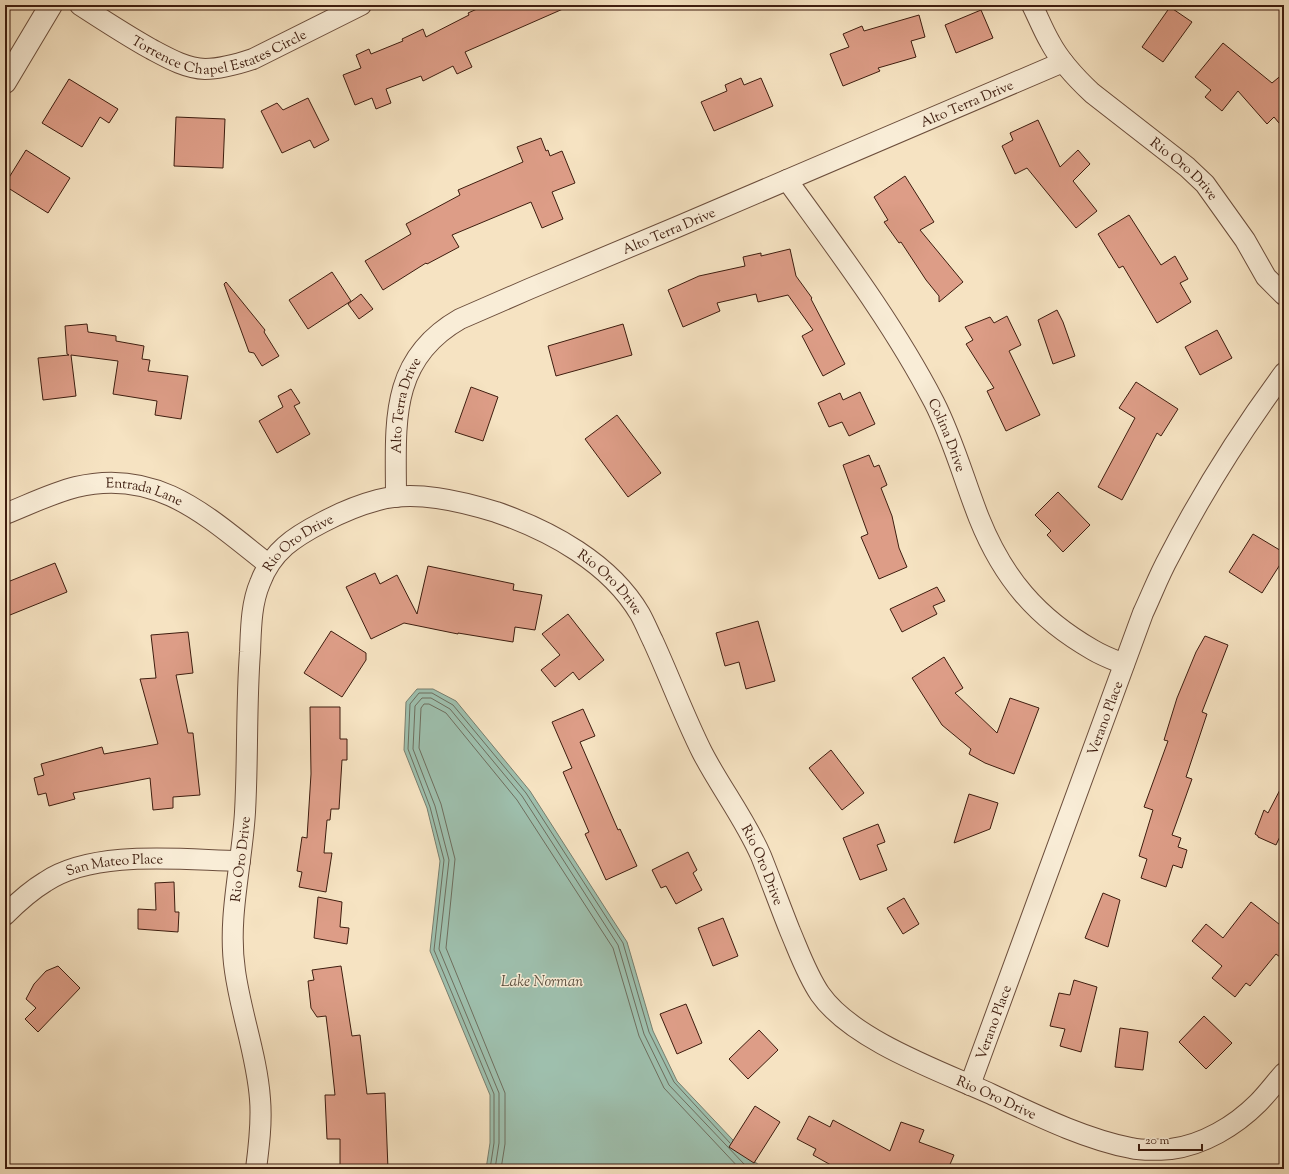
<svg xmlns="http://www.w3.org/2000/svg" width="1289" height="1174" font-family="'Sorts Mill Goudy',serif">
<rect width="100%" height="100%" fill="#f6e3c2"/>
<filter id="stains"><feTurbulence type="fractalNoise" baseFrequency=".005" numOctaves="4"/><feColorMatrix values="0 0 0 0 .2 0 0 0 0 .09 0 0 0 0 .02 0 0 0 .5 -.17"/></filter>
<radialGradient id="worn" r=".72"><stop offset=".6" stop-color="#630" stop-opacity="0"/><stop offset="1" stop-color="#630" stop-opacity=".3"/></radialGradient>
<path fill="#9ebfad" stroke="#787e6e" d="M 417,689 L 433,689 L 456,701 L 530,791 L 627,942 L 653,1031 L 677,1081 L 750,1158 L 764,1169 L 486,1169 L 490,1143 L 490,1095 L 430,951 L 440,861 L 427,808 L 404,750 L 406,702 Z"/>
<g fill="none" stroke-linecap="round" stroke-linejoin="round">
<g stroke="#6e6e5e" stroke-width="1">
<path d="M 490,1169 L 494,1143 L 494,1094 L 434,950 L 444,860 L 430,807 L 408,749 L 410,704 L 419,693 L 432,693 L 453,705 L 526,793 L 623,943 L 649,1032 L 674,1082 L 730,1143"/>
<path d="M 495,1169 L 499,1143 L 499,1093 L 439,949 L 449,860 L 435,806 L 413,749 L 415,706 L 422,698 L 431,698 L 450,709 L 522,796 L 618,945 L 644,1034 L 669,1085 L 744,1164 L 750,1169"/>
<path d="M 501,1169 L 505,1144 L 505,1093 L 446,948 L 455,859 L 441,804 L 419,748 L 421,708 L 424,704 L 429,704 L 446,713 L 517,800 L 613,948 L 639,1036 L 664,1088 L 740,1169"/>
</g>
</g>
<g fill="#dd9d87" stroke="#3e1d0f">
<path d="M 486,5 L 572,5 L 465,52 L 472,67 L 457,74 L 453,66 L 423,81 L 421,76 L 386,89 L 391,103 L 376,109 L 372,98 L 355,105 L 343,75 L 361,68 L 356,55 L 369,49 L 371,54 L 403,41 L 402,39 L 423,29 L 426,37 L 469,15 L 468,13 Z"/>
<path d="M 1170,7 L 1192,22 L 1163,62 L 1142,47 Z"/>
<path d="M 981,10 L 993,38 L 956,53 L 945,25 Z"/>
<path d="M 919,15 L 925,37 L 911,41 L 916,57 L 878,68 L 880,71 L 843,86 L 830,54 L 849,47 L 843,34 L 862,26 L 864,31 Z"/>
<path d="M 1223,43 L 1272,83 L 1284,73 L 1284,129 L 1274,117 L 1267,124 L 1238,91 L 1222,111 L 1205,97 L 1211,90 L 1195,77 Z"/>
<path d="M 741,78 L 744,85 L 761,78 L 773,106 L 714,131 L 701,102 L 727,91 L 725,85 Z"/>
<path d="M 69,79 L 118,109 L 109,123 L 100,117 L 82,147 L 42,123 Z"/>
<path d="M 308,98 L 329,140 L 314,148 L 310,140 L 282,153 L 261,111 L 277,103 L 283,110 Z"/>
<path d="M 176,117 L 225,119 L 223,168 L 174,166 Z"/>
<path d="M 1038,120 L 1060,167 L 1078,150 L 1090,164 L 1073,181 L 1097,211 L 1076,228 L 1027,168 L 1015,174 L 1002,146 L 1013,140 L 1010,133 Z"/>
<path d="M 541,138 L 546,151 L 548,150 L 550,156 L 562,151 L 575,183 L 552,192 L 563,219 L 542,228 L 531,202 L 452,235 L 459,247 L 427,264 L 426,263 L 383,290 L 365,261 L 411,234 L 406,224 L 460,195 L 458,190 L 523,162 L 517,147 Z"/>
<path d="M 26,150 L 70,178 L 48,213 L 5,186 L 5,184 Z"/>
<path d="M 905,176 L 934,222 L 920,230 L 963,282 L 939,302 L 939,296 L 926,280 L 901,242 L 899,243 L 884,222 L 888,220 L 874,197 Z"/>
<path d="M 1129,215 L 1161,265 L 1175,256 L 1188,279 L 1180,283 L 1191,302 L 1157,323 L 1123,266 L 1119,268 L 1098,234 Z"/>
<path d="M 790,249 L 796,276 L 812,298 L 811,299 L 845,364 L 823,376 L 802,336 L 813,330 L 788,295 L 758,302 L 756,294 L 717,303 L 720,311 L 683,327 L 668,290 L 699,276 L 745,266 L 743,257 L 761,253 L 761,256 Z"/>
<path d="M 332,272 L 351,301 L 308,329 L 289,300 Z"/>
<path d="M 226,282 L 265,330 L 264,332 L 279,356 L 262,366 L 254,353 L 249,352 L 224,284 Z"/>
<path d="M 361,294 L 373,309 L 359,319 L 348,304 Z"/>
<path d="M 1057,310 L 1063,322 L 1075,356 L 1053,364 L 1038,320 Z"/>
<path d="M 1007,316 L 1021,345 L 1009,351 L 1040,415 L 1006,431 L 987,391 L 994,388 L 966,344 L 973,340 L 965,327 L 990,317 L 994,323 Z"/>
<path d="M 87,324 L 88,332 L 116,336 L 116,341 L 144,346 L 142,359 L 150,360 L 148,371 L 188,376 L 181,419 L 155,415 L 157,401 L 113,394 L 118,361 L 71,355 L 76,396 L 43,400 L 38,358 L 69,355 L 67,354 L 65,326 Z"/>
<path d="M 623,324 L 632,355 L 556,376 L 548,346 Z"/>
<path d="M 1217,330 L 1232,358 L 1200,375 L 1185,347 Z"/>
<path d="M 1136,382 L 1178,409 L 1161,436 L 1157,433 L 1122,500 L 1098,487 L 1135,418 L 1119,408 Z"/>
<path d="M 471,387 L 498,397 L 483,441 L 455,432 Z"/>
<path d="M 291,389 L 300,403 L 294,406 L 310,434 L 277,453 L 259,421 L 283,407 L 278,396 Z"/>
<path d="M 860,392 L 875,424 L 849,436 L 842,422 L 829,427 L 818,403 L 840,393 L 843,400 Z"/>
<path d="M 617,415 L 661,473 L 628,497 L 585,439 Z"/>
<path d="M 869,455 L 874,467 L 879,465 L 887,485 L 881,488 L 892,516 L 899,548 L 907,567 L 879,579 L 861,537 L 868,534 L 843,465 Z"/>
<path d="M 1058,492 L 1090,525 L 1063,552 L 1047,535 L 1051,531 L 1035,515 Z"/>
<path d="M 1253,534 L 1283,552 L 1281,563 L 1262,593 L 1229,572 Z"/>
<path d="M 55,563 L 67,592 L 5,617 L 5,583 Z"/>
<path d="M 428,566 L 514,584 L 513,590 L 542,595 L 535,630 L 515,627 L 513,642 L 458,633 L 458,634 L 404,623 L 371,639 L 346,587 L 375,573 L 380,584 L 397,575 L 417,614 Z"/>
<path d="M 937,587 L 945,601 L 933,606 L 937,614 L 902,632 L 890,609 Z"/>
<path d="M 568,614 L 604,660 L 579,680 L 573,672 L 555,687 L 541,670 L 560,655 L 542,634 Z"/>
<path d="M 758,621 L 775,681 L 746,689 L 739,662 L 725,666 L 716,633 Z"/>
<path d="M 331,631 L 366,653 L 366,660 L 342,697 L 304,673 Z"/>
<path d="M 188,632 L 193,673 L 176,675 L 188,733 L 193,733 L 200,795 L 173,797 L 173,808 L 153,810 L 150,778 L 73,793 L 75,799 L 49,806 L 46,793 L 38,795 L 34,778 L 44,775 L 41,764 L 102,747 L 104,754 L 158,744 L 140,679 L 156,678 L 151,635 Z"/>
<path d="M 1205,636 L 1228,645 L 1202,712 L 1207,714 L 1186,777 L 1192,779 L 1172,835 L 1181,838 L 1178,847 L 1187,850 L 1182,868 L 1173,865 L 1166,887 L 1141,878 L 1147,859 L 1139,856 L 1153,810 L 1144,807 L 1168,741 L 1164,740 L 1177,698 L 1196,652 Z"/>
<path d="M 944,657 L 963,688 L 955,693 L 997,733 L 1010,698 L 1039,708 L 1014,774 L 985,763 L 969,754 L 971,749 L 942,725 L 912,678 Z"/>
<path d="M 310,707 L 340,707 L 340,739 L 347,739 L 347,760 L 342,760 L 339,809 L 331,809 L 330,820 L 327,820 L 324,853 L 332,853 L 326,892 L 299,887 L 302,872 L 297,871 L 302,837 L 307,838 L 311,774 Z"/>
<path d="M 583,709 L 595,736 L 580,742 L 618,830 L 620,829 L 637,866 L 606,880 L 585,834 L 589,832 L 563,772 L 572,768 L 552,722 Z"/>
<path d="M 831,750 L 864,793 L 842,810 L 809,768 Z"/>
<path d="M 1284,782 L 1284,828 L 1276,845 L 1258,837 L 1258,836 L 1255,834 L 1264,810 L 1268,813 Z"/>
<path d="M 969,794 L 998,803 L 990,829 L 954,843 Z"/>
<path d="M 878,824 L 885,842 L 877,845 L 887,870 L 860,880 L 843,838 Z"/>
<path d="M 688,852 L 697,870 L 693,873 L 702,890 L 676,904 L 666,886 L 661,888 L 652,870 Z"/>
<path d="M 174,882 L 175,912 L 179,912 L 178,932 L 138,929 L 138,909 L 156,910 L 155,883 Z"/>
<path d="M 1103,893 L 1120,900 L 1108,947 L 1085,938 Z"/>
<path d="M 318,897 L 342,902 L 340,927 L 349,928 L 347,944 L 314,938 Z"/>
<path d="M 904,898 L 919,924 L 903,934 L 887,908 Z"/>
<path d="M 1251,902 L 1284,928 L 1284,960 L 1276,954 L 1250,986 L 1246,983 L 1235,997 L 1212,978 L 1222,966 L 1192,941 L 1206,924 L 1223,938 Z"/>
<path d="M 723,918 L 738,956 L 713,966 L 698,928 Z"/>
<path d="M 58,966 L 80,988 L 38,1032 L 25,1019 L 36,1008 L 26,999 L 34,984 L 46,971 Z"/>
<path d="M 341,966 L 352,1036 L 360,1035 L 367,1094 L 385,1093 L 388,1169 L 340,1169 L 340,1139 L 327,1139 L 325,1095 L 335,1095 L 330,1048 L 326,1016 L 317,1017 L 311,1008 L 308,981 L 314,980 L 312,970 Z"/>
<path d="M 1074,980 L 1097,987 L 1081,1052 L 1060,1046 L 1065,1029 L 1050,1026 L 1059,993 L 1070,995 Z"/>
<path d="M 686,1004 L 702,1043 L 677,1054 L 660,1014 Z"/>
<path d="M 1204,1016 L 1232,1043 L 1206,1069 L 1179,1042 Z"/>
<path d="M 1120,1028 L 1148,1032 L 1143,1070 L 1115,1067 Z"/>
<path d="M 759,1030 L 778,1050 L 748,1079 L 729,1059 Z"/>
<path d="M 755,1106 L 780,1122 L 754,1163 L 729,1147 Z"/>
<path d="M 809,1116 L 830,1127 L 833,1120 L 890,1151 L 901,1122 L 924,1130 L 919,1142 L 954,1155 L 948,1169 L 838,1169 L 813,1155 L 816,1149 L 797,1139 Z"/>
</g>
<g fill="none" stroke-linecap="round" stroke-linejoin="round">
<defs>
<g id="minor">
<path id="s1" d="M 80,5 C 103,20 126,35 151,49 C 168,58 185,68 205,69 C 221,69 238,64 253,59 L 361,5"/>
<path id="s2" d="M 1032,5 C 1038,17 1043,30 1050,42 C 1060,61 1076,78 1092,93 L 1187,167 L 1205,184 L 1245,240 L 1266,277 L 1284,295"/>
<path id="s3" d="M 787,180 C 839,252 893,323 934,402 C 953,439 964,480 979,518 C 1003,578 1037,618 1093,650 C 1103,656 1114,660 1124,664"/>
<path id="s4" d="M 396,497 C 396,425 388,360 460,319 L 529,289 L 677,227 L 1063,62"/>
<path id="s5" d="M 5,514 C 28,505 52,493 76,487 C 158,467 209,518 268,564"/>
<path id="s6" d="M 5,915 C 17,903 30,891 45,882 C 94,849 182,860 240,861"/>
<path id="s7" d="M 970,1085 L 1143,613 C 1152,594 1159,575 1169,557 C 1202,493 1241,431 1284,373"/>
<path id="s8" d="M 256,1169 C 259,1146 262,1122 260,1099 C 257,1056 241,1014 235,971 C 227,918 242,865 245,812 C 248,759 246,705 250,652 C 251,629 251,604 260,583 C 272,551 294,537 323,522 C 340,513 359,505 378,500 C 415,490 460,501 496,512 C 551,531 610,563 640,614 C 645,623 649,633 653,641 C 670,678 684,716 702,752 C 720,787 745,819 761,856 C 771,881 780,906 790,931 C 799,952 807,975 820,994 C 852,1040 940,1071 991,1094 C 1034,1114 1084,1139 1131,1148 C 1144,1151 1158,1150 1171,1149 C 1203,1145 1235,1126 1258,1103 C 1267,1094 1275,1083 1284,1073"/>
</g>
<path id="tertiary" d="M 5,82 L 51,5"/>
</defs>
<use href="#minor" stroke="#6c4e3c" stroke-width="22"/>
<use href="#tertiary" stroke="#6c4e3c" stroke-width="24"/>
<use href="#minor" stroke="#f9edd7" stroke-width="20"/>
<use href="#tertiary" stroke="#f9edd7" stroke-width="22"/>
</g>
<g text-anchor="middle" stroke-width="3" stroke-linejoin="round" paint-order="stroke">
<g font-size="14" fill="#3e1d0f" stroke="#f9edd7">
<text dy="5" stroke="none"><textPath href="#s1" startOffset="156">Torrence Chapel Estates Circle</textPath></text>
<text dy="5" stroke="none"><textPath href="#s4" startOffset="752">Alto Terra Drive</textPath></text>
<text dy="5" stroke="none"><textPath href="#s2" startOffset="227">Rio Oro Drive</textPath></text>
<text dy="5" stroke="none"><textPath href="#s4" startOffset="428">Alto Terra Drive</textPath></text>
<text dy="5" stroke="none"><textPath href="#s4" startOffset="93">Alto Terra Drive</textPath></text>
<text dy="5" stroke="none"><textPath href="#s3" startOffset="302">Colina Drive</textPath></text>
<text dy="5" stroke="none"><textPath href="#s5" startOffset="146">Entrada Lane</textPath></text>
<text dy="5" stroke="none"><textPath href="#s8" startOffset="648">Rio Oro Drive</textPath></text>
<text dy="5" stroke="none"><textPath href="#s8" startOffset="996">Rio Oro Drive</textPath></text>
<text dy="5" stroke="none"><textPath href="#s7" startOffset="391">Verano Place</textPath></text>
<text dy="5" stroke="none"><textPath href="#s8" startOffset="313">Rio Oro Drive</textPath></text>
<text dy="5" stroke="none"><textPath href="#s8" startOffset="1320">Rio Oro Drive</textPath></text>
<text dy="5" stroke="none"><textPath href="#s6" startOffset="125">San Mateo Place</textPath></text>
<text dy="5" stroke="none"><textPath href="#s7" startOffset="67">Verano Place</textPath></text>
<text dy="5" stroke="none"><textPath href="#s8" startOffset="1668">Rio Oro Drive</textPath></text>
</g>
<g font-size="15" font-style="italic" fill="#5b4e3e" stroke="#f9edd7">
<text x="542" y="986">Lake Norman</text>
</g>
</g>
<rect width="1289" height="1174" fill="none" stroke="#f6e3c2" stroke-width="20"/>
<rect x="6" y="6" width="1277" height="1162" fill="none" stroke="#3e1d0f" stroke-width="2"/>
<rect x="10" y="10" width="1269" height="1154" fill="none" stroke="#3e1d0f"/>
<path d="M1139 1144v6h63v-6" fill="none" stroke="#3e1d0f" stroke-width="2"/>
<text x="1145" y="1144" font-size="12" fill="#3e1d0f" stroke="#f9edd7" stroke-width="3" paint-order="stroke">20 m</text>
<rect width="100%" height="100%" filter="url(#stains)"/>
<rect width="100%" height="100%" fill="url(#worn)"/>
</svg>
